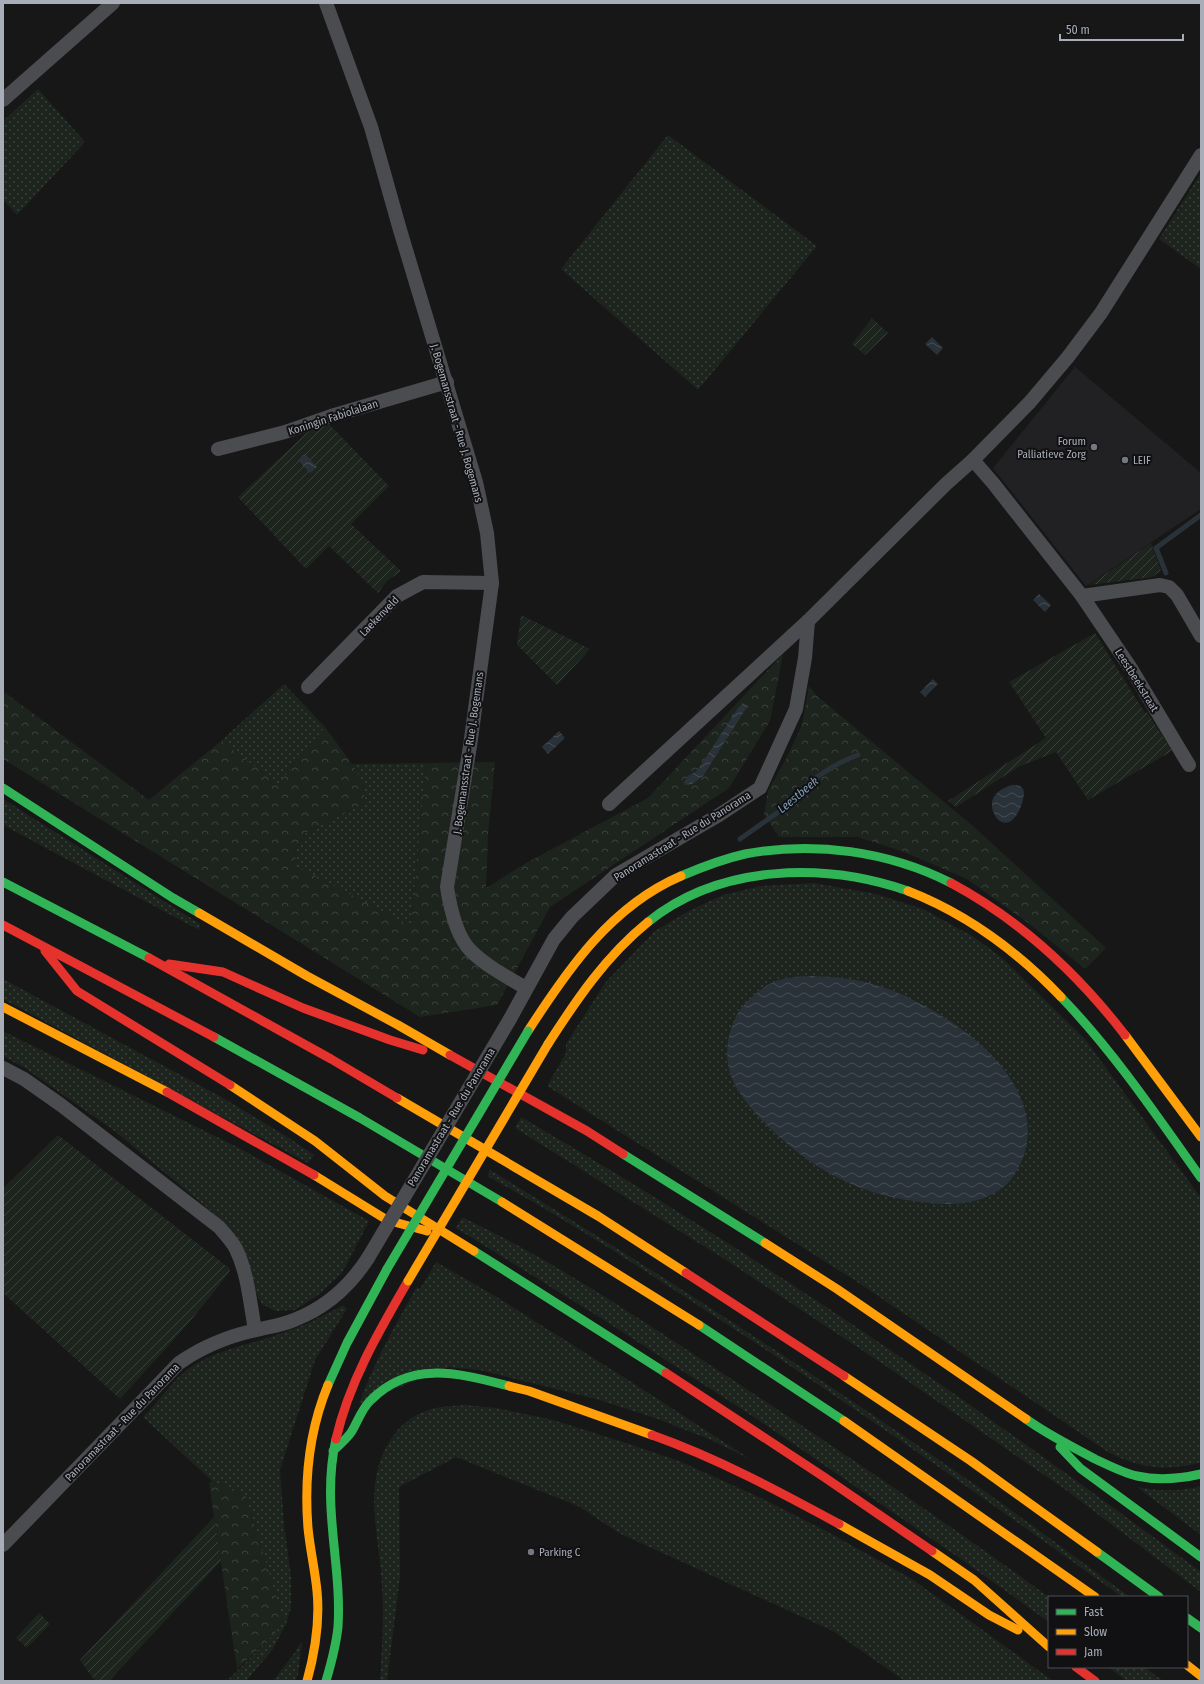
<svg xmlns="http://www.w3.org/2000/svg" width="1204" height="1684" font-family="'Fira Sans Condensed',sans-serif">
<defs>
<pattern id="grass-dots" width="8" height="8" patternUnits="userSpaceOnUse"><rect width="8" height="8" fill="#1d241e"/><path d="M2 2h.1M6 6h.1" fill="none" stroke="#3b413d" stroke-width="1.8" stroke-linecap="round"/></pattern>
<pattern id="forest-crowns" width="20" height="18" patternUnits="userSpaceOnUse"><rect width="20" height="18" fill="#1d241e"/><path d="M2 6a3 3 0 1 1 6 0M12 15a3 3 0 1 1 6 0" fill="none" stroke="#3b413d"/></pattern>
<pattern id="garden-furrows" width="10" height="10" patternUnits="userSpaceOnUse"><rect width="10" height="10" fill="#1d241e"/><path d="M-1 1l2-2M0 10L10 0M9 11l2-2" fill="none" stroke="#3b413d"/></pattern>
<pattern id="water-waves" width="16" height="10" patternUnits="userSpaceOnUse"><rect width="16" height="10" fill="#2a3239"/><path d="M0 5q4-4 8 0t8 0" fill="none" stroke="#464d54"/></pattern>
</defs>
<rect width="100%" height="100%" fill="#171717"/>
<path fill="#212123" d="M 1074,366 L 1201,473 L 1201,509 L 1086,586 L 993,468 L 1074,368 Z"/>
<g fill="url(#grass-dots)">
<path d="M 38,89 L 85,142 L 17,215 L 3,200 L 3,121 Z"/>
<path d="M 668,135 L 817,246 L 698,390 L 561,269 Z"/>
<path d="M 1201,173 L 1201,269 L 1159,239 Z"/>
<path d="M 284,684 L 325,727 L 278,784 L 221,741 Z"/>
<path d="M 426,763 L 411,926 L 295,866 L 295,850 L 306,833 L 365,803 L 363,782 L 352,764 Z"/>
<path d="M 3,799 L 200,924 L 199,930 L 3,825 Z"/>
<path d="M 814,883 L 876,894 L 923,909 L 974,937 L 1002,958 L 1085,1039 L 1201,1198 L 1201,1462 C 1168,1472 1138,1468 1108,1452 L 856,1281 L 547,1086 L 566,1053 L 566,1044 L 605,983 L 655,931 L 689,911 L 723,895 L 761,886 Z"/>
<path d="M 3,979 L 223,1098 L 289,1138 L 314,1155 L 308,1163 L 3,999 Z"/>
<path d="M 3,1031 L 239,1148 L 369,1221 L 342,1273 L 318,1295 L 295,1310 L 275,1311 L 262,1304 L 256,1293 L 237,1237 L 211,1211 L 116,1132 L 25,1068 L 3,1056 Z"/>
<path d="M 521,1117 C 644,1189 765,1265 883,1345 C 991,1418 1096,1495 1201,1572 L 1201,1592 L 1066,1490 L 886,1366 L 726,1260 L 515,1128 Z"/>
<path d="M 490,1170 C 652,1268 811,1372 967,1479 C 1022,1517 1076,1558 1130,1597 L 1122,1597 C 986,1499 849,1403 708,1312 C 636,1265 563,1217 487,1176 Z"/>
<path d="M 462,1217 C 550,1259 631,1313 713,1367 C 826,1441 939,1517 1049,1597 L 1049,1622 L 958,1557 L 763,1423 L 604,1320 L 456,1228 Z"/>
<path d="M 436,1262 L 495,1296 L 622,1376 L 750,1459 L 709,1439 L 655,1418 L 596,1399 L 480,1370 L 448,1367 L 359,1404 C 374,1362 395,1325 417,1287 L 420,1289 Z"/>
<path d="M 343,1305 L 347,1309 L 315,1360 L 280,1470 L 284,1524 L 291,1577 L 291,1607 L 286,1624 L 273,1649 L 246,1681 L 227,1681 L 275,1633 L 283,1619 L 245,1494 L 212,1481 L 143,1417 C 160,1401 172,1380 191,1367 C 218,1349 250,1345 279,1334 C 302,1327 322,1317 343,1305 Z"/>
<path d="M 465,1405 L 496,1408 L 553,1420 L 629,1444 L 679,1461 L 763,1499 L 826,1531 L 912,1579 L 1053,1681 L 905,1681 L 833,1631 L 619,1533 L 578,1506 L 456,1457 L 399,1487 L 400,1577 L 387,1681 L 380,1681 C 382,1650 384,1618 382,1587 C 380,1536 360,1481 393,1436 C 402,1424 412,1416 426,1411 C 438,1406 453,1406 465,1405 Z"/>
<path d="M 1201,1486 L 1201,1535 L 1137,1487 C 1158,1491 1180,1492 1201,1486 Z"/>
<path d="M 302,1641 L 298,1675 L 295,1681 L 273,1681 L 296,1651 Z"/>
<path d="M 1108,1667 L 1144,1667 L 1163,1681 L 1127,1681 Z"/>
</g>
<g fill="url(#forest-crowns)">
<path d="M 783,654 L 770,721 L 729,788 L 550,907 L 497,1005 L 420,1017 L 3,759 L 3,691 L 149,800 L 221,741 L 278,784 L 325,727 L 352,764 L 363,782 L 365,803 L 306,833 L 295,850 L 296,866 L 411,926 L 426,763 L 495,762 L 488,835 L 486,888 L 526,863 L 648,798 Z"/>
<path d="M 809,686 L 816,695 L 974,827 L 1106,948 L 1085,969 L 1031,925 L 967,879 L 904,852 L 858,837 L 779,837 L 764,815 L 768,791 L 786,759 L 802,725 Z"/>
<path d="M 212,1481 L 245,1494 L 283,1619 L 275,1633 L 237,1669 L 209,1483 Z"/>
</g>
<g fill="url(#garden-furrows)">
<path d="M 872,318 L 888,333 L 865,355 L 852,344 Z"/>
<path d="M 327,422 L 389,486 L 351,524 L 401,571 L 387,581 L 378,593 L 329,546 L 306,569 L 238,497 L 312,428 Z"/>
<path d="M 1151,543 L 1161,571 L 1152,577 L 1089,585 Z"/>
<path d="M 521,615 L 590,649 L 557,685 L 517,645 Z"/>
<path d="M 1095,633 L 1145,713 L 1147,712 L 1172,751 L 1088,800 L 1056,752 L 1020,766 L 956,807 L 948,801 L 1046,738 L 1009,682 Z"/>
<path d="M 58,1135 L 229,1268 L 230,1271 C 197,1316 158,1357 120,1399 L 3,1293 L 3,1188 Z"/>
<path d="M 214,1517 L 221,1561 L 109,1681 L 95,1681 L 80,1660 Z"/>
<path d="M 39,1613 L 50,1624 L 27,1648 L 16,1638 Z"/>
</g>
<g fill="url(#water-waves)">
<path d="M 932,337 L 943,348 L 937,355 L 925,344 Z"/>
<path d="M 305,454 L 317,467 L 310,473 L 298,460 Z"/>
<path d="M 1039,594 L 1051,605 L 1045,612 L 1033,600 Z"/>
<path d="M 933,679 L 938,684 L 925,697 L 920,692 Z"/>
<path d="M 743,703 L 747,707 L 703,776 L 692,784 L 685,785 L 684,782 L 688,776 L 697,771 L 738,708 Z"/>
<path d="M 559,731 L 565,738 L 548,754 L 542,747 Z"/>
<path d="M 1012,785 C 1016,785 1021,785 1023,789 C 1027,794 1017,828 1002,822 C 997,820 995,816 993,811 C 988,796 1000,789 1012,785 Z"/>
<path d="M 812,976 C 837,977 861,979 885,988 C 944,1009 1037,1070 1027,1142 C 1025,1156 1018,1172 1008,1183 C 987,1203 957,1206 930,1203 C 860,1197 808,1169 760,1118 C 748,1105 733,1087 729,1069 C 725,1050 728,1031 738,1013 C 741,1007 746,1003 751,998 C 771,979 785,977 812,976 Z"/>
</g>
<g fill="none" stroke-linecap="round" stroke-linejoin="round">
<g stroke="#2a3239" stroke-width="5">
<path d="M 1166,573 L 1156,548 L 1201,515"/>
<path d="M 740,839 L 797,799 C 800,783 843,760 858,755"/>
</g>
<g stroke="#4b4c50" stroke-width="14">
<path d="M 326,3 L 371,127 L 400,230 L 476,482 L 487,533 L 492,583 L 470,746 L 447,887 C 450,907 456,935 470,950 C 486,966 507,977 526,988"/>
<path d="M 3,100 L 113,3"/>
<path d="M 218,449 L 285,432 L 331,416 L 447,382"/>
<path d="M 973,460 L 993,483 L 1082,596 L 1132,670 L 1189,765"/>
<path d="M 1082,596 L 1160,585 L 1169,587 L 1177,595 L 1201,636"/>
<path d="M 308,687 L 397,596 L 423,582 L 492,583"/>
<path d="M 609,804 L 808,621 L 946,484 L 973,460 L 1030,402 L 1068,357 L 1101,313 L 1201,155"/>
<path d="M 510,1019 L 554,939 L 572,917 L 616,875 L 719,815 L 760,788 L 796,709 L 805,658 L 808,621"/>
<path d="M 3,1068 L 24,1079 L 61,1105 L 219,1227 C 225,1234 232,1241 236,1249 C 248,1274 250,1303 255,1330"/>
<path d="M 3,1545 L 179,1363 C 202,1347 226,1337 252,1331 C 266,1327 280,1326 294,1320 C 325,1308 350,1286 368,1258"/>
</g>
<g stroke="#30b455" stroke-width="9">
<path d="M 3,788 L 173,898 L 199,913"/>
<path d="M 681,876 C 702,867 723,859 745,854 C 814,841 888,851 951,883"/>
<path d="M 3,882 L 149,958"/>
<path d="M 648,922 C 720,864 824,862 908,891"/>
<path d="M 1061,997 C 1114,1052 1157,1116 1201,1178"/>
<path d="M 214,1037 L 360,1118 L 502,1202"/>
<path d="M 623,1154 L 765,1243"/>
<path d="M 474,1251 L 666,1373"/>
<path d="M 699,1325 L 844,1421"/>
<path d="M 328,1385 L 347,1343 L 387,1269"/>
<path d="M 1026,1419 C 1048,1435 1071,1446 1095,1459 C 1108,1465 1123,1473 1137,1476 C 1159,1481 1179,1479 1201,1474"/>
<path d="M 1060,1447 L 1080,1468 L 1201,1557"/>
<path d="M 333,1451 C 339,1445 348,1438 352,1431 C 358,1421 362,1408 371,1400 C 411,1359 461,1374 509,1386"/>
<path d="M 1097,1552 L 1159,1597"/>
<path d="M 1187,1618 L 1201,1628"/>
<path d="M 326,1681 C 331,1664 336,1646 338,1627 C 342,1563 321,1506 336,1439"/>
</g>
<g stroke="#ff9f0a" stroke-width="9">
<path d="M 908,891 C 967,914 1017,951 1061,997"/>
<path d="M 199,913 L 307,976 L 398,1025 L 450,1055"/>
<path d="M 3,1007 L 167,1092"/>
<path d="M 528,1031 C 568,969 611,906 681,876"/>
<path d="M 1125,1035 L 1201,1137"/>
<path d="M 548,1044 C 577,999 606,956 648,922"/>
<path d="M 230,1085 L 315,1141 L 385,1196 L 474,1251"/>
<path d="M 397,1098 L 598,1216 L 686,1273"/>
<path d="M 314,1175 L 387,1220 L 427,1231"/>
<path d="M 502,1202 L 699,1325"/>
<path d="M 765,1243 L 837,1289 L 1026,1419"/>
<path d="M 844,1376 L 971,1461 L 1097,1552"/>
<path d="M 509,1386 L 529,1391 L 652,1435"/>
<path d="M 844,1421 L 1095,1597"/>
<path d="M 839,1524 L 930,1575 L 989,1615 L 1018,1630"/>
<path d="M 932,1551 L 974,1580 L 1049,1647"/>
<path d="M 1187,1665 L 1201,1676"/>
<path d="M 307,1681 C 315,1652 320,1621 317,1591 C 315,1570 310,1549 308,1528 C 304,1478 309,1431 328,1385"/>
</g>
<g stroke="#e5322d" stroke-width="9">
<path d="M 951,883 C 1020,920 1078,974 1125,1035"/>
<path d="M 3,925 L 214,1037"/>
<path d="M 45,951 L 77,991 L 230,1085"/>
<path d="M 149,958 L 331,1059 L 397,1098"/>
<path d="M 169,964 L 223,972 L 303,1008 L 390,1040 L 423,1050"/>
<path d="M 450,1055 L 587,1131 L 623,1154"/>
<path d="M 167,1092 L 314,1175"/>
<path d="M 686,1273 L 844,1376"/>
<path d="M 666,1373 L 824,1477 L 932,1551"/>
<path d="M 652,1435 C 717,1458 778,1491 839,1524"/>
<path d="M 336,1439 C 349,1382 379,1331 408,1281"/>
<path d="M 1076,1667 L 1095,1681"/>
</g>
<path stroke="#4b4c50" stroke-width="14" d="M 368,1258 L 510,1019"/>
<path stroke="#30b455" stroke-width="9" d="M 387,1269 L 528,1031"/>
<path stroke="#ff9f0a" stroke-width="9" d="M 408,1281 L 548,1044"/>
</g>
<g fill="#757880" stroke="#111113" stroke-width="1.5">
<circle cx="1094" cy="447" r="4"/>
<circle cx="1125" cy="460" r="4"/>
<circle cx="531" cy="1552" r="4"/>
</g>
<g text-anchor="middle" stroke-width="4" stroke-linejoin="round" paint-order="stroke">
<g font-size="11" fill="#a8adb8" stroke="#111113">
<text transform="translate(333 417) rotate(-18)" y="4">Koningin Fabiolalaan</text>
<text transform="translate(457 423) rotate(74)" y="4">J. Bogemansstraat - Rue J. Bogemans</text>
<text transform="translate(379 616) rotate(-46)" y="4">Laekenveld</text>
<text transform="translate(1137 680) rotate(58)" y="4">Leestbeekstraat</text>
<text transform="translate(468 753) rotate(-82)" y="4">J. Bogemansstraat - Rue J. Bogemans</text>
<text transform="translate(682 836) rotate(-32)" y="4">Panoramastraat - Rue du Panorama</text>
<text transform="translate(451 1117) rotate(-59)" y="4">Panoramastraat - Rue du Panorama</text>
<text transform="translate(122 1422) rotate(-46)" y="4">Panoramastraat - Rue du Panorama</text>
</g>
<g font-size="11" fill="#a8adb8" stroke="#111113" text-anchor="start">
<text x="1086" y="445" text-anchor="end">Forum<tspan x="1086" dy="13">Palliatieve Zorg</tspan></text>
<text x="1133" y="464">LEIF</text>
<text x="539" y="1556">Parking C</text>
</g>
<g font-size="12" font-style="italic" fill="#7f9bb3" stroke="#111113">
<text transform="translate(798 795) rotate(-40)" y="4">Leestbeek</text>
</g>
</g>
<rect width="1204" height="1684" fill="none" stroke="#a8adb8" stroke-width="8"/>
<rect x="1048" y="1596" width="140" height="72" fill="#111113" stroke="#4d4f55"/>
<rect x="1056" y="1609" width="20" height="6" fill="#30b455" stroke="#4d4f55"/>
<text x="1084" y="1616" font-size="12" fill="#a8adb8">Fast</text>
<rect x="1056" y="1629" width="20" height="6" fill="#ff9f0a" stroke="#4d4f55"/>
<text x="1084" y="1636" font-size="12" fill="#a8adb8">Slow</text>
<rect x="1056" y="1649" width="20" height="6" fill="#e5322d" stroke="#4d4f55"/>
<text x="1084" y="1656" font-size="12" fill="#a8adb8">Jam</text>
<path d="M1060 34v6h123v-6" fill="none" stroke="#a8adb8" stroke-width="2"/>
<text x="1066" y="34" font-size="12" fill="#a8adb8" stroke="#111113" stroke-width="3" paint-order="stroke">50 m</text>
</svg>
